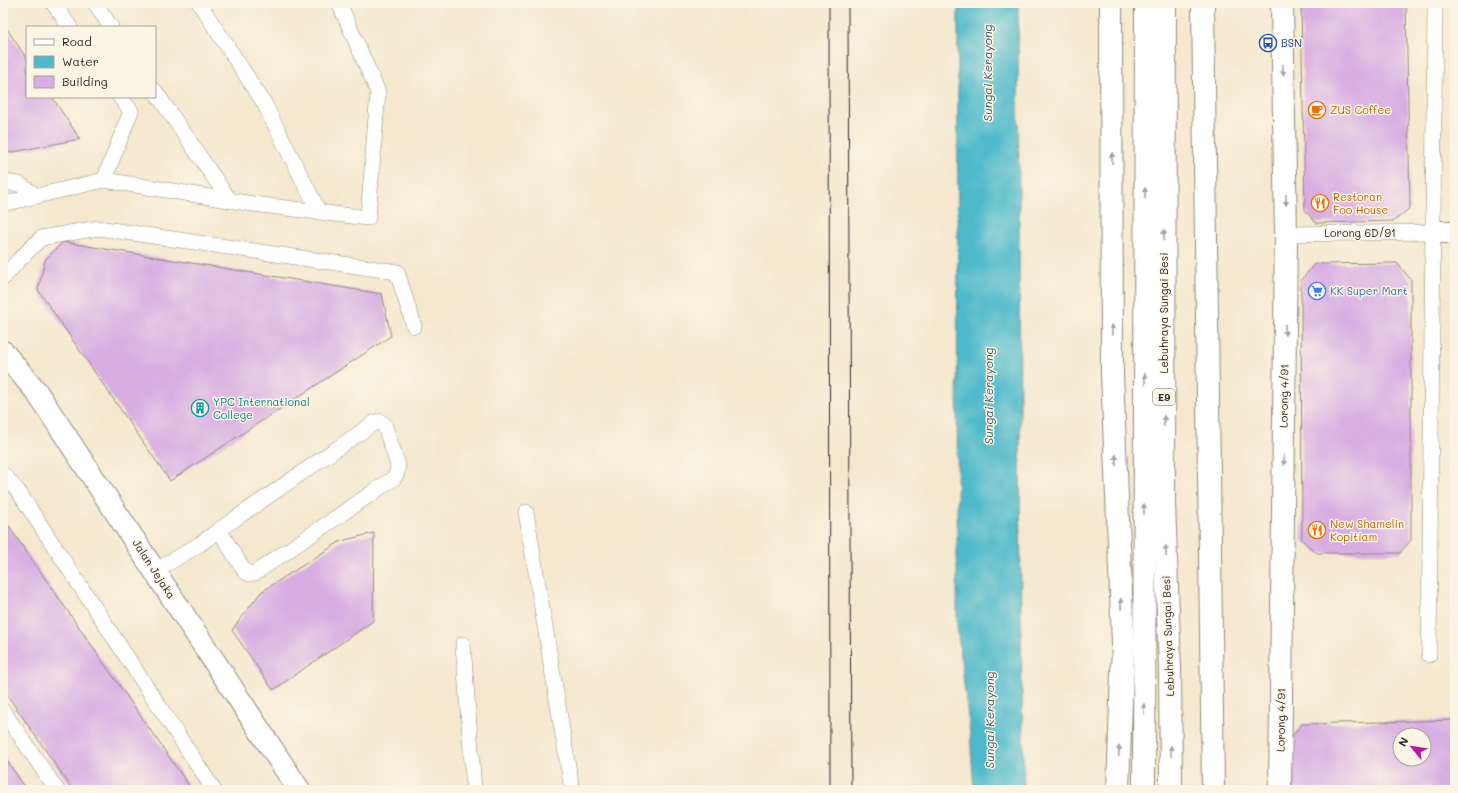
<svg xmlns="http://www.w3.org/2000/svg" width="1458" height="793" font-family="Mali,sans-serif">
<rect width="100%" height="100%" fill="#fcf5e5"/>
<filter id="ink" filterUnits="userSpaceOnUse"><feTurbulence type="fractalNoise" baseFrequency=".025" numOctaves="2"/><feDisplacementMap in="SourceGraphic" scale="8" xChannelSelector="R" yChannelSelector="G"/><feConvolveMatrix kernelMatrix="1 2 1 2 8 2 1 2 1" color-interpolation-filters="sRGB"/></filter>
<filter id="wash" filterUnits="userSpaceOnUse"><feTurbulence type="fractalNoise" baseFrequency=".012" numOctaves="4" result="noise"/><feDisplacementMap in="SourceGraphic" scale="16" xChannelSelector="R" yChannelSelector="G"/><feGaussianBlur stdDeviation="0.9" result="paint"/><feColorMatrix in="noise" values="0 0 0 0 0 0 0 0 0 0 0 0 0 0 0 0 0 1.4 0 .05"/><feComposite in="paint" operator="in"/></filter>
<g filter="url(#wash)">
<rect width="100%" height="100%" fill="#f5e8cf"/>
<path fill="#4eb9ca" stroke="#3c727a" d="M 958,3 L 1018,3 L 1021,636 L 1024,790 L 974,790 L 970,733 L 957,627 Z"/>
<g id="blocks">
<g fill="#d8ade3" fill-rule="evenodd">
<path d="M 1301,3 L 1406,3 L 1410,208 L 1394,221 L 1316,223 L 1305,210 Z"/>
<path d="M 3,23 L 27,59 L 27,97 L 52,97 L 80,139 L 3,154 Z"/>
<path d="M 63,242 L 382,294 L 391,336 L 170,481 L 38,290 L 45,260 Z"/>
<path d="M 1397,263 L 1411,280 L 1411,540 L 1400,553 L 1317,553 L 1302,540 L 1301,281 L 1314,264 Z"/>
<path d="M 3,518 L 67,610 L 192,790 L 73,790 L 44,748 L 3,689 Z"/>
<path d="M 374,533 L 373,621 L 273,690 L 232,630 L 261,592 L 341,541 Z"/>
<path d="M 1455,720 L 1455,790 L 1292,790 L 1291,738 L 1302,724 ZM 1400,735 L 1424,735 L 1424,759 L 1400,759 Z"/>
<path d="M 3,755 L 27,790 L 3,790 Z"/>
</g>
</g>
</g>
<g filter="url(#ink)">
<use href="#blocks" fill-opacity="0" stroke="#908a7d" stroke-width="1"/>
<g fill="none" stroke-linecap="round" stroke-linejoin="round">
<defs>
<g id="lane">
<path d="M 53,3 L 70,27"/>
<path d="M 95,3 L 111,27"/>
<path d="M 199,3 L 264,103 L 319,212"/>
<path d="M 155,91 L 230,201"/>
<path d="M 120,97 L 131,111 L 104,180 L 253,204 L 368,218 L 378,92 L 339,3"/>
<path d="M 3,182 L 19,184 L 37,196"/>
<path d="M 3,204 L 104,180"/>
<path d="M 1286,234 L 1433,232"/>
<path d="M 3,278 L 19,260 L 41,238 L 98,228 L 397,272 L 414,326"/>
<path d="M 3,474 L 18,491 L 214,790"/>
<path d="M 526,512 L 572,790"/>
<path d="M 155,571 L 200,544 L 219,530 L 374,423 L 379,421 L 384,424 L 398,465 L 397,473 L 394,478 L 255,573 L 250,574 L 245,572 L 219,530"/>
<path d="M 463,644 L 474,790"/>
<path d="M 1429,655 L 1435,3"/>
<path d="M 3,711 L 57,790"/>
</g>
<g id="street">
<path d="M 1433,232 L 1455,232"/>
<path d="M 1280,790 L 1286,234 L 1282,3"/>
</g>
<path id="secondary" d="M 3,352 L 36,391 L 299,790"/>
<g id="highway">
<path d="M 1111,3 L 1112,374 L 1123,643 L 1118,790"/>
<path d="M 1165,3 L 1164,502 L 1170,669 L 1171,790"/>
<path d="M 1144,790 L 1146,3"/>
</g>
</defs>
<use href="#lane" stroke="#908a7d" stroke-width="16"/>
<use href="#street" stroke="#908a7d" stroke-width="24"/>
<use href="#secondary" stroke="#908a7d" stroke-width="24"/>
<use href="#highway" stroke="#908a7d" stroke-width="24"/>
<use href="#lane" stroke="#fff" stroke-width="15"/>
<use href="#street" stroke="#fff" stroke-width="22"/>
<use href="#secondary" stroke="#fff" stroke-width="22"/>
<use href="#highway" stroke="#fff" stroke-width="22"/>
<g stroke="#2b2b2b" stroke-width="1">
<path d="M 829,3 L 830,790"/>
<path d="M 848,3 L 851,790"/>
</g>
<defs>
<path id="highway-bridge" d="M 1203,3 L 1213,790"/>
</defs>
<use href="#highway-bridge" stroke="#908a7d" stroke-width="24" stroke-linecap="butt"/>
<use href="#highway-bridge" stroke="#fff" stroke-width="22"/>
</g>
<defs><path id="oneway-solid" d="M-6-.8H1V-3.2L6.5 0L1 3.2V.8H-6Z"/></defs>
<g fill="#a0a0a0">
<use href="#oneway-solid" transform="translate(1283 70) rotate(89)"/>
<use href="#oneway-solid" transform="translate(1112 158) rotate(-90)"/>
<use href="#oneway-solid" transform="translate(1145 193) rotate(-90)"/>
<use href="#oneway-solid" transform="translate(1286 200) rotate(89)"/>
<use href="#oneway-solid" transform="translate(1164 235) rotate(-90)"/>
<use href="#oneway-solid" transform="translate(1112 330) rotate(-90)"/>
<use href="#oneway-solid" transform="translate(1285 330) rotate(91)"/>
<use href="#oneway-solid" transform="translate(1145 379) rotate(-90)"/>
<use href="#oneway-solid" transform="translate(1164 421) rotate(-90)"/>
<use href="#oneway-solid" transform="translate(1116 460) rotate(-92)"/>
<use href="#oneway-solid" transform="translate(1284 460) rotate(91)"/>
<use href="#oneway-solid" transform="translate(1144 509) rotate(-90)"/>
<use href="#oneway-solid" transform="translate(1166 551) rotate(-92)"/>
<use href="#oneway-solid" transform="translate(1121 604) rotate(-92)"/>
<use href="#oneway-solid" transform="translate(1144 709) rotate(-90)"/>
<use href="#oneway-solid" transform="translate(1119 751) rotate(-88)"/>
<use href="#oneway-solid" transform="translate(1171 751) rotate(-91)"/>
</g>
</g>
<defs>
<symbol id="bus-ring" viewBox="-11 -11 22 22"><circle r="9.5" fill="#fcf5e5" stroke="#1a4fb4" stroke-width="1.5"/><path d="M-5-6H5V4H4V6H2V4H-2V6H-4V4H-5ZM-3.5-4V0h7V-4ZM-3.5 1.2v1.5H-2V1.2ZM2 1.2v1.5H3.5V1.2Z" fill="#1a4fb4"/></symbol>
<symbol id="cafe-ring" viewBox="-11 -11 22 22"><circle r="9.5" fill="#fcf5e5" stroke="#e8710a" stroke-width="1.5"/><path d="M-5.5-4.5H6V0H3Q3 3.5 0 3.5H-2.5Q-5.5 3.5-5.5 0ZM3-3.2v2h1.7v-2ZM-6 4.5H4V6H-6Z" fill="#e8710a"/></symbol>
<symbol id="restaurant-ring" viewBox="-11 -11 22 22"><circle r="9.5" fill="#fcf5e5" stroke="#e8710a" stroke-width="1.5"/><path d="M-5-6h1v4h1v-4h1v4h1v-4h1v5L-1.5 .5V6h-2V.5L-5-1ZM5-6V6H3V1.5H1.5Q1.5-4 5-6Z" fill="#e8710a"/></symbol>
<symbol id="supermarket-ring" viewBox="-11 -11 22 22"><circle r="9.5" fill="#fcf5e5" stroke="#3f7fe0" stroke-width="1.5"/><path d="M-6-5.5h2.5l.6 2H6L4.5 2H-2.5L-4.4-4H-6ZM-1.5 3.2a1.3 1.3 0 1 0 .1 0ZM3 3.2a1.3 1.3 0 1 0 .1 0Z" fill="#3f7fe0"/></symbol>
<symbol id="building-ring" viewBox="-11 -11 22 22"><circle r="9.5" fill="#fcf5e5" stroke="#0f9aa8" stroke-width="1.5"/><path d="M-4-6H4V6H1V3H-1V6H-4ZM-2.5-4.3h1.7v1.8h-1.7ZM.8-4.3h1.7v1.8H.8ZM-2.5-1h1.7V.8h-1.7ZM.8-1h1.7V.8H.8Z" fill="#0f9aa8"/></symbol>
</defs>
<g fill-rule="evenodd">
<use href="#bus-ring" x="1258" y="33" width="20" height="20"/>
<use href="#cafe-ring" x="1307" y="100" width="20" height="20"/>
<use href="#restaurant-ring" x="1310" y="193" width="20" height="20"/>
<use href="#supermarket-ring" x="1307" y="281" width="20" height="20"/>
<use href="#building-ring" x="190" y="398" width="20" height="20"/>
<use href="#restaurant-ring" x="1307" y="520" width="20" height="20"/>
</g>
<g text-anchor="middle" stroke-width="3" stroke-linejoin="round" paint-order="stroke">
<rect fill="#fcf5e5" stroke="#6a6863" stroke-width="1" x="1153" y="389" width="22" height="16" rx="3"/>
<g font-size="10" font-weight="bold" fill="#2b2b2b">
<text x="1164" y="401">E9</text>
</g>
<g font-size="11" fill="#164399" stroke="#fcf5e5" text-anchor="start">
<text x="1281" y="47">BSN</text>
</g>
<g font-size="11" fill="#c56008" stroke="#fcf5e5" text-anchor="start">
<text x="1330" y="114">ZUS Coffee</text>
<text x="1333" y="201">Restoran<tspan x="1333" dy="13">Foo House</tspan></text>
<text x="1330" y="528">New Shamelin<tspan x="1330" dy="13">Kopitiam</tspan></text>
</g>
<g font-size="11" fill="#2b2b2b" stroke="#fcf5e5">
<text x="1360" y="237">Lorong 6D/91</text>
<text transform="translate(1164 313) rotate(-90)" y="4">Lebuhraya Sungai Besi</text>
<text transform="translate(1284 396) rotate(-89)" y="4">Lorong 4/91</text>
<text transform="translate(154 569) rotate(57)" y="4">Jalan Jejaka</text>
<text transform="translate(1168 636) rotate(-92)" y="4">Lebuhraya Sungai Besi</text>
<text transform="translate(1281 720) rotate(-89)" y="4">Lorong 4/91</text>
</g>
<g font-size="11" fill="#366cbe" stroke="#fcf5e5" text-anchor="start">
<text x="1330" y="295">KK Super Mart</text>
</g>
<g font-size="11" fill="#0d838f" stroke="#fcf5e5" text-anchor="start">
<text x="213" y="406">YPC International<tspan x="213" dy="13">College</tspan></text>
</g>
<g font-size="12" font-style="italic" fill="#375d63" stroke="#fcf5e5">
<text transform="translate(988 73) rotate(-90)" y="4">Sungai Kerayong</text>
<text transform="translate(989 396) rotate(-90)" y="4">Sungai Kerayong</text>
<text transform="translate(990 720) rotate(-90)" y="4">Sungai Kerayong</text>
</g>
</g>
<rect width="1458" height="793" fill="none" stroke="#fcf5e5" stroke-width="16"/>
<rect x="26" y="26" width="130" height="72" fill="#fcf5e5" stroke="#a8a49b"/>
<rect x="34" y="39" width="20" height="6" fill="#ffffff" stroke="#a8a49b"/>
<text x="62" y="46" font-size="12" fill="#2b2b2b">Road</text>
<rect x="34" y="56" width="20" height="12" fill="#4eb9ca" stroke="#a8a49b"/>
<text x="62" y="66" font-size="12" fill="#2b2b2b">Water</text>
<rect x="34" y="76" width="20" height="12" fill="#d8ade3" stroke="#a8a49b"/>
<text x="62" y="86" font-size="12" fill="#2b2b2b">Building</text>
<g transform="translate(1412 747) rotate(300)"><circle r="19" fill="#fcf5e5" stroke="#a8a49b"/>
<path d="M0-3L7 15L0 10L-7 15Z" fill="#b5179e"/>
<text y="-6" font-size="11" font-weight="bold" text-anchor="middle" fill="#2b2b2b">N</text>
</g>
</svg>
